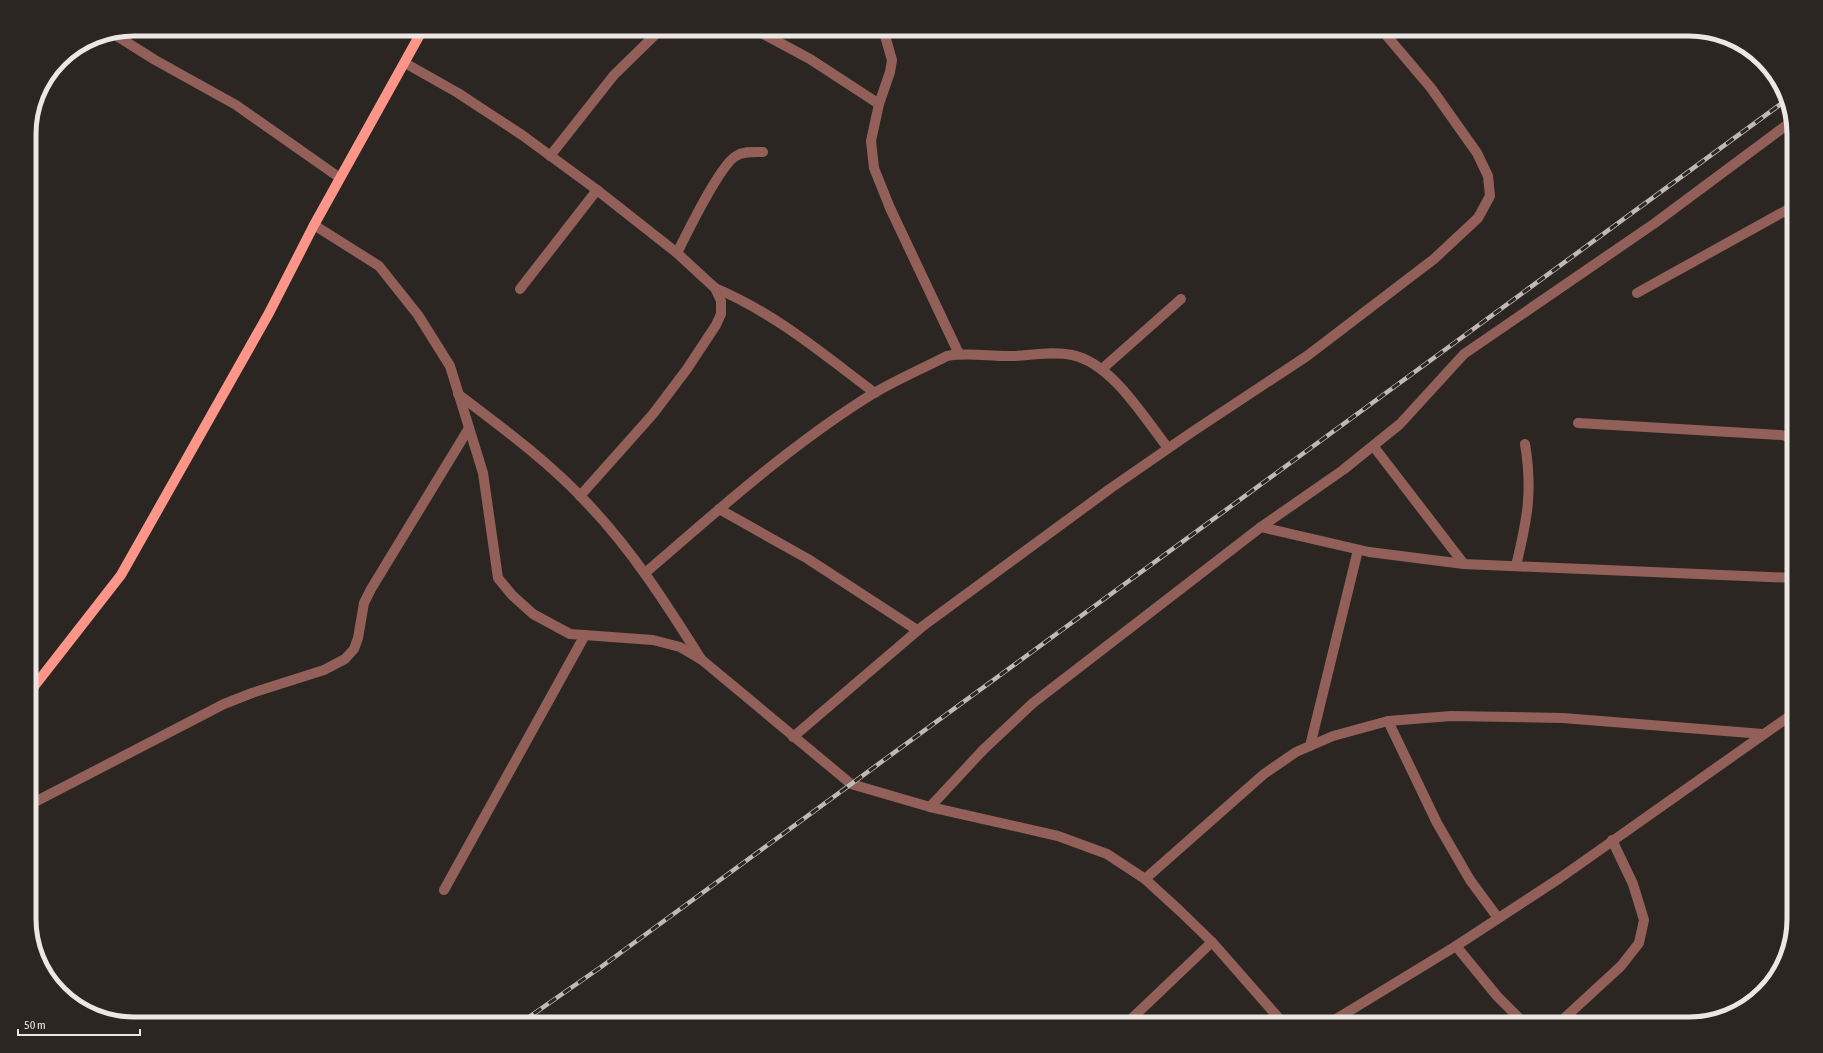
<svg xmlns="http://www.w3.org/2000/svg" width="1823" height="1053" font-family="'Asap Condensed',sans-serif">
<rect width="100%" height="100%" fill="#2c2623"/>
<g fill="none" stroke-linecap="round" stroke-linejoin="round">
<g stroke="#926059" stroke-width="10">
<path d="M 754,29 L 810,59 L 879,104"/>
<path d="M 883,29 L 892,60 L 890,72 L 879,104 L 871,141 L 874,168 L 890,208 L 959,354"/>
<path d="M 112,33 L 155,60 L 236,105 L 340,178"/>
<path d="M 405,63 L 458,93 L 522,135 L 597,190 L 677,253 L 715,288 L 721,301 L 721,314 L 716,325 L 687,369 L 653,414 L 580,496"/>
<path d="M 550,156 L 614,75 L 657,33 L 664,29"/>
<path d="M 314,225 L 379,266 L 418,315 L 450,366 L 483,473 L 498,578 L 512,595 L 533,614 L 570,634 L 653,640 L 680,647 L 702,660 L 851,784 L 930,807 L 1058,836 L 1107,854 L 1145,879 L 1180,911 L 1212,942 L 1284,1024"/>
<path d="M 677,253 C 687,233 720,165 736,156 C 744,151 754,152 763,152"/>
<path d="M 715,288 C 775,313 824,355 875,393"/>
<path d="M 520,289 L 597,190"/>
<path d="M 1637,293 L 1794,206"/>
<path d="M 1102,369 L 1181,299"/>
<path d="M 458,394 C 503,428 550,463 588,504 C 632,550 667,605 701,659"/>
<path d="M 1578,423 L 1781,435 L 1794,438"/>
<path d="M 1374,447 L 1464,564"/>
<path d="M 719,509 L 808,559 L 917,630"/>
<path d="M 1261,527 L 1369,552 L 1464,564 L 1794,578"/>
<path d="M 1516,566 C 1527,520 1533,492 1525,444"/>
<path d="M 645,573 C 716,512 787,448 866,398 C 891,382 920,370 947,356 C 969,352 991,357 1014,356 C 1033,355 1053,351 1072,355 C 1112,363 1144,418 1168,448"/>
<path d="M 1388,721 L 1437,823 L 1470,880 L 1498,918"/>
<path d="M 793,737 L 923,626 L 1111,488 L 1192,432 L 1307,356 L 1434,259 L 1478,218 L 1490,196 L 1488,176 L 1477,153 L 1431,88 L 1381,29"/>
<path d="M 1310,746 L 1358,550"/>
<path d="M 29,805 L 224,704 L 252,693 L 324,670 L 345,659 L 354,649 L 358,638 L 364,603 L 371,589 L 469,428"/>
<path d="M 930,807 L 983,750 L 1033,703 L 1261,527 L 1343,470 L 1400,424 L 1464,354 L 1655,223 L 1792,121"/>
<path d="M 1145,879 L 1264,774 L 1296,752 L 1333,736 L 1388,721 L 1451,716 L 1563,718 L 1763,734"/>
<path d="M 444,890 L 585,635"/>
<path d="M 1456,946 L 1497,996 L 1525,1024"/>
<path d="M 1126,1024 L 1212,942"/>
<path d="M 1328,1024 L 1456,946 L 1560,878 L 1794,713"/>
<path d="M 1558,1024 L 1621,966 L 1639,943 L 1644,920 L 1633,884 L 1612,840"/>
</g>
<path stroke="#fd9689" stroke-width="10" d="M 29,693 L 121,575 L 269,313 L 314,225 L 423,29"/>
<defs>
<path id="rail" d="M 519,1024 L 601,967 L 1785,101"/>
</defs>
<use href="#rail" stroke="#bfbab7" stroke-width="4.5"/>
<use href="#rail" stroke="#2c2623" stroke-width="3" stroke-dasharray="9" stroke-linecap="butt"/>
</g>
<path d="M0 0H1823V1053H0ZM134 36H1689A98 98 0 0 1 1787 134V919A98 98 0 0 1 1689 1017H134A98 98 0 0 1 36 919V134A98 98 0 0 1 134 36Z" fill="#2c2623" fill-rule="evenodd"/>
<path fill="none" stroke="#ebe7e4" stroke-width="5" d="M134 36H1689A98 98 0 0 1 1787 134V919A98 98 0 0 1 1689 1017H134A98 98 0 0 1 36 919V134A98 98 0 0 1 134 36Z"/>
<path d="M18 1029v6h122v-6" fill="none" stroke="#ebe7e4" stroke-width="2"/>
<text x="24" y="1029" font-size="12" fill="#ebe7e4" stroke="#2c2623" stroke-width="3" paint-order="stroke">50 m</text>
</svg>
